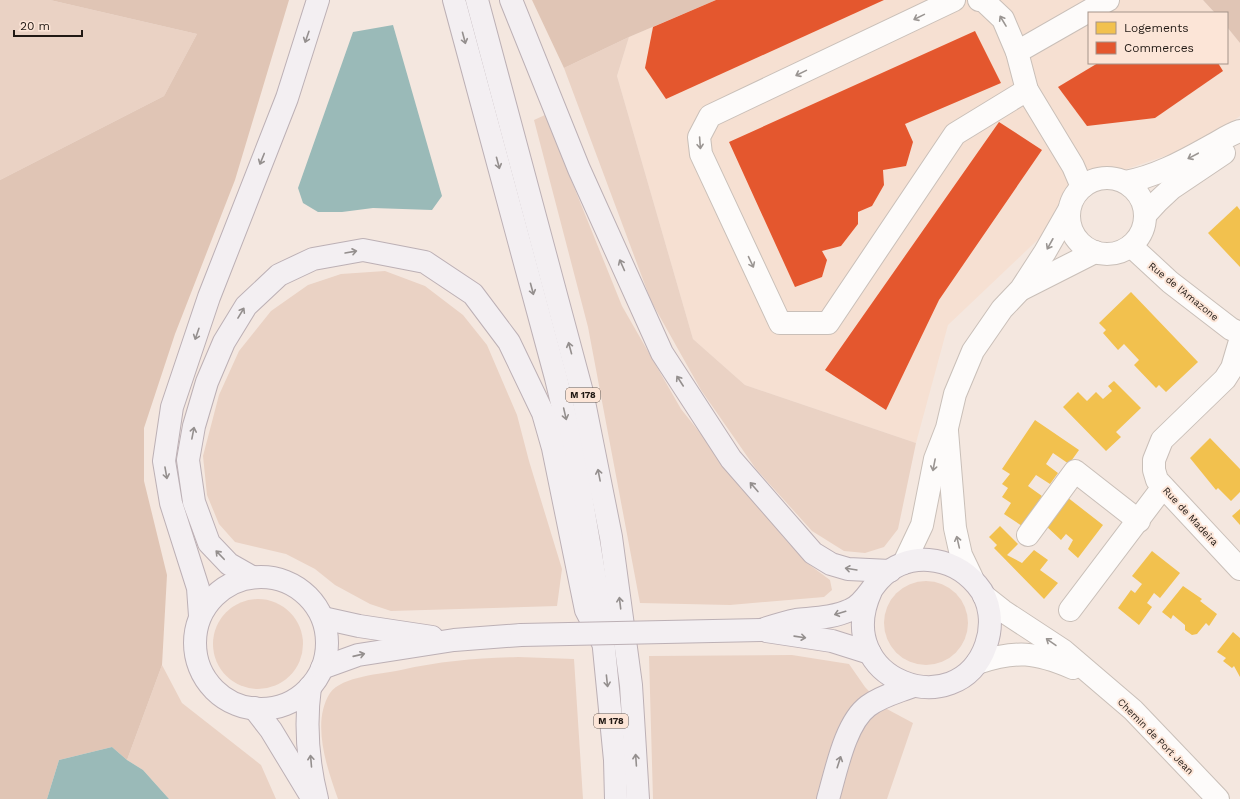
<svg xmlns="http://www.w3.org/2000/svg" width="1240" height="799" font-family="'Work Sans',sans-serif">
<rect width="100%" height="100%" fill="#f4e7df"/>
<path fill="#f6e0d2" d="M 716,0 L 1203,0 L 1215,13 L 1089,13 L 1089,63 L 1227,63 L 1227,27 L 1240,43 L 1240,116 L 1200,144 L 1124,170 L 1082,178 L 1048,230 L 948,325 L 916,443 L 745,385 L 693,339 L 617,76 L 629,37 Z"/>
<g fill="#ead2c4">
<path d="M 0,0 L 50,0 L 197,34 L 164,96 L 0,180 Z"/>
<path d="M 629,37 L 617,76 L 693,339 L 745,385 L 916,443 L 898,529 L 884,547 L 865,553 L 844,551 L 812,531 L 756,469 L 701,390 L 651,301 L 564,68 Z"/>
<path d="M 545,115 L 622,306 L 681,409 L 784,538 L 807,563 L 830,580 L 832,590 L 824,597 L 730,605 L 640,603 L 588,327 L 534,120 Z"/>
<path d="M 385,271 L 425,286 L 463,315 L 487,345 L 517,415 L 529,461 L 562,569 L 557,606 L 391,611 L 370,604 L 335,585 L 315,569 L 286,554 L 235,542 L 219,524 L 207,495 L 203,456 L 219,395 L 239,351 L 271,311 L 308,285 L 341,274 Z"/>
<circle cx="926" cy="623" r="42"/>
<circle cx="258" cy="644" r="45"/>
<path d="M 792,655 L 849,664 L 865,687 L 885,708 L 913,723 L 887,799 L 653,799 L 649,656 Z"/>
<path d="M 518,657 L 574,659 L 583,799 L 338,799 C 327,768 311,723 330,693 C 342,676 382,674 401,670 C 440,661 478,658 518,657 Z"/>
<path d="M 162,665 L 182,703 L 261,765 L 276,799 L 169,799 L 143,770 L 127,760 Z"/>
</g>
<g fill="#e0c5b5">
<path d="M 50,0 L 289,0 L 235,180 L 175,334 L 144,428 L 144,481 L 167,575 L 162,665 L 127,760 L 112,747 L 59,760 L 47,799 L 0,799 L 0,180 L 164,96 L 197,34 Z"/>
<path d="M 532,0 L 716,0 L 629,37 L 564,68 Z"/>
<path d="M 1203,0 L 1240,0 L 1240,43 L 1227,27 L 1227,13 L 1215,13 Z"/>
</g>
<g fill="#9abab8">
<path d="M 393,25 L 442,196 L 432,210 L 373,208 L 342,212 L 318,212 L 303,203 L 298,188 L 353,32 Z"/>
<path d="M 112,747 L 127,760 L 143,770 L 169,799 L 47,799 L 59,760 Z"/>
</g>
<g fill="#f2c14e">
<path d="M 1237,206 L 1240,210 L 1240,267 L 1208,233 Z"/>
<path d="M 1131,292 L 1198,362 L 1166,392 L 1159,385 L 1156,388 L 1134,365 L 1139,360 L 1124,344 L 1118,350 L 1103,333 L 1106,330 L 1099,323 Z"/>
<path d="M 1114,381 L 1141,408 L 1116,432 L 1121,437 L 1106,451 L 1063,407 L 1078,392 L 1087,401 L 1096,392 L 1103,399 L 1112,391 L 1108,386 Z"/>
<path d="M 1035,420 L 1079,450 L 1069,464 L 1053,453 L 1046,464 L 1058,473 L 1050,484 L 1036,475 L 1028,486 L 1042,496 L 1022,526 L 1004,514 L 1011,503 L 1002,497 L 1008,488 L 1002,484 L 1010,474 L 1002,469 Z"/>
<path d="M 1210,438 L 1240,469 L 1240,492 L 1231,501 L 1218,488 L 1216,490 L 1190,458 Z"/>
<path d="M 1067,497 L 1103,525 L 1078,558 L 1068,549 L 1073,540 L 1066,534 L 1061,540 L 1045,525 Z"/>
<path d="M 1240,509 L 1240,525 L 1232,516 Z"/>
<path d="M 1000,526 L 1018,544 L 1007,555 L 1022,563 L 1034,550 L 1048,560 L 1040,570 L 1058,583 L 1044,599 L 994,548 L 997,545 L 989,537 Z"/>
<path d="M 1152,551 L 1180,573 L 1160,598 L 1154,593 L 1147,603 L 1152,607 L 1139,625 L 1118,608 L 1131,590 L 1135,593 L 1142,584 L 1132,576 Z"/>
<path d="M 1183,586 L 1202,599 L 1200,601 L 1217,614 L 1209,626 L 1206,623 L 1197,634 L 1192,635 L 1185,630 L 1185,625 L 1173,615 L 1171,619 L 1162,612 Z"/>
<path d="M 1233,632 L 1240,638 L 1240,677 L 1234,666 L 1232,668 L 1223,661 L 1226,658 L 1217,652 Z"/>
</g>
<g fill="#e4572e">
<path d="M 716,0 L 884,0 L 666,99 L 645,68 L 653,27 Z"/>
<path d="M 975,31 L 1001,83 L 905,124 L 913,142 L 906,166 L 883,170 L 884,185 L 872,206 L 858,212 L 858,224 L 841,246 L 822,251 L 827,260 L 822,277 L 795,287 L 729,142 Z"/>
<path d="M 1098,63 L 1218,63 L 1223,71 L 1155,118 L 1087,126 L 1058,87 Z"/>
<path d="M 999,122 L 1042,150 L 939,300 L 886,410 L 825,370 Z"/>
</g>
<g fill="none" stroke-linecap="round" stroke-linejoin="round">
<defs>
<g id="minor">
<path d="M 954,0 L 710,116 L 699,137 L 701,154 L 780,323 L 828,323 L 955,134 L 1027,90"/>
<path d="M 979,0 L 984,1 L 1003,19 L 1017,52 L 1027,90 L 1073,166 L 1082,187"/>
<path d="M 1017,52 L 1108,0"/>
<circle cx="1107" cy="216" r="38"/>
<path d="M 1125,182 C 1154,177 1182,162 1207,148 C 1219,142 1228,135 1240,131"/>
<path d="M 1145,215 L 1157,202 L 1172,188 L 1224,153"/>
<path d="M 1131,246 L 1170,282 L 1231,329 L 1240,333"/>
<path d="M 1022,289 L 1095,252"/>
<path d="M 1240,341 L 1232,368 L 1225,379 L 1162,440 L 1154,460 L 1154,470 L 1157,480 L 1240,569"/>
<path d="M 947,431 L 955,528 L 961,555 L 972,578"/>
<path d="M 1028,535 L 1075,471 L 1139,521"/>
<path d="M 904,563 L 922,525 L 935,459 L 947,428 L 955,394 L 973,351 L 1002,309 L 1021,289 L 1045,252 L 1069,210"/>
<path d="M 984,596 L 1003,611 L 1064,651 L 1133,710 L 1218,799"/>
<path d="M 1070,610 L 1163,487"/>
<path d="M 977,663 C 1017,650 1035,652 1073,668"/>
</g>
<g id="major">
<path d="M 454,0 L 556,378 L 574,454 L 600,608 L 615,760 L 616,799"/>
<path d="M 477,0 L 582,392 L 611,537 L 631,685 L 638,799"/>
<path d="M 511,0 L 579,169 L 662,353 L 731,459 L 813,553 L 831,564 L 848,569 L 890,571"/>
<path d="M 252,577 L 229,564 L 209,543 L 194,502 L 188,460 L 194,426 L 207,382 L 224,342 L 246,306 L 279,275 L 313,259 L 363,250 L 425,262 L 473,294 L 509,342 L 543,413 L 553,448 L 586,610 L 603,643"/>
<circle cx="261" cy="643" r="66"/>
<path d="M 200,616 L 198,588 L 171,503 L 164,461 L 172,407 L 209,297 L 287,98 L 318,0"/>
<path d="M 323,618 L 359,626 L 432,637"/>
<path d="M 761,630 C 773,626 785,622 796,620 C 814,618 833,618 850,610 C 863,605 870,590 879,580 C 906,550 952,555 977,585 C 991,601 993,625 986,645 C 958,726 830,680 871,591"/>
<path d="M 766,631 L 832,641 L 870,653"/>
<path d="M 322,668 L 358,655 L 454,640 L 521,635"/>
<path d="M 310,687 C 305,724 308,763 317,799"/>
<path d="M 254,708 L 271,730 L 311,796"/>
<path d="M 828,799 C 836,772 845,723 868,706 C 881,696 898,692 913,686"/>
</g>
</defs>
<use href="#minor" stroke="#c9bfb8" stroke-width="24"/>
<use href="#major" stroke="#bcb0b5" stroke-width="24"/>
<use href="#minor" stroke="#fdfbfa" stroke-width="22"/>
<use href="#major" stroke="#f3eff2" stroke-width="22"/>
<defs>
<path id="major-bridge" d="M 521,635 L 761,630"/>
</defs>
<use href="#major-bridge" stroke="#bcb0b5" stroke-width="24" stroke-linecap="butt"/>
<use href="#major-bridge" stroke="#f3eff2" stroke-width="22"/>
</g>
<defs><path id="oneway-shaft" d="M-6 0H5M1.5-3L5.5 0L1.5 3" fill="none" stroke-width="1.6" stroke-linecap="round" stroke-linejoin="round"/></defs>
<g stroke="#9a9592">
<use href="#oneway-shaft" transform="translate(919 17) rotate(154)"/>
<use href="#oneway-shaft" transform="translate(1003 21) rotate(-121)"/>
<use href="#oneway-shaft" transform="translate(801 73) rotate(154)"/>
<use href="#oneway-shaft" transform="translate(700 143) rotate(86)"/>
<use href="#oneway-shaft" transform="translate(1193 156) rotate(152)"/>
<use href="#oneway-shaft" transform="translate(1050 244) rotate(119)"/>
<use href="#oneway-shaft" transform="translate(751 262) rotate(65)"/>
<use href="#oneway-shaft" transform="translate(934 465) rotate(101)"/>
<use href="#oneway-shaft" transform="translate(958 542) rotate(-103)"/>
<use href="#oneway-shaft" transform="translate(1051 642) rotate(-145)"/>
</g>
<g stroke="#948f8e">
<use href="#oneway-shaft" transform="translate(307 37) rotate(109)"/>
<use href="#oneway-shaft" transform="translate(464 38) rotate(75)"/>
<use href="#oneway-shaft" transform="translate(262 159) rotate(112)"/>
<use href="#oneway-shaft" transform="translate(498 163) rotate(75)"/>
<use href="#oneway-shaft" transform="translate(351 252) rotate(-10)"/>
<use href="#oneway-shaft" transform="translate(622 265) rotate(-114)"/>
<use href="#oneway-shaft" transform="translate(532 289) rotate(75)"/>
<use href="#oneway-shaft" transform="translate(241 313) rotate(-59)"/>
<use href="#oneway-shaft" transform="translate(197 334) rotate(109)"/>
<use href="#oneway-shaft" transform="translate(570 348) rotate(-105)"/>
<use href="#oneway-shaft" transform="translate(680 381) rotate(-123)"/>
<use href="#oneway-shaft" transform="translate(565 414) rotate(77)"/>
<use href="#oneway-shaft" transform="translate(193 433) rotate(-79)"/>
<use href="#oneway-shaft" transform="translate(166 473) rotate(80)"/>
<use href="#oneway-shaft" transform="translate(599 475) rotate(-101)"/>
<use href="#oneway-shaft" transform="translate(754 487) rotate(-131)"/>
<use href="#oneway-shaft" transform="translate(220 555) rotate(-134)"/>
<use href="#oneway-shaft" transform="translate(851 569) rotate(-171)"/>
<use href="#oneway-shaft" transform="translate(620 603) rotate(-97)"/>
<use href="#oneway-shaft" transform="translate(840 613) rotate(163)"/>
<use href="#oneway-shaft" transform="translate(800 637) rotate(8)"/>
<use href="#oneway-shaft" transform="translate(359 655) rotate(-13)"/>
<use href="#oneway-shaft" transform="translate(607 681) rotate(84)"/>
<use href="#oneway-shaft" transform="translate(636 760) rotate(-94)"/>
<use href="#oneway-shaft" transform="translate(311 761) rotate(-95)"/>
<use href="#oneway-shaft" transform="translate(839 762) rotate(-72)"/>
</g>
<g text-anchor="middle" stroke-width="4" stroke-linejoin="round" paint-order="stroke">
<g fill="#fce5d7" stroke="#63564e" stroke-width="1">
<rect x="566" y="388" width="34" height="14" rx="3"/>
<rect x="594" y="714" width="34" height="14" rx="3"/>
</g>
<g font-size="9" font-weight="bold" fill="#211914">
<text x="583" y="398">M 178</text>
<text x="611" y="724">M 178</text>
</g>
<g font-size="10" fill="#211914" stroke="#fce5d7">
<text transform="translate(1184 291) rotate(39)" y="4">Rue de l'Amazone</text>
<text transform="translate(1191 516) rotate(47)" y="4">Rue de Madeira</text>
<text transform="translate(1156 736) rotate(45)" y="4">Chemin de Port Jean</text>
</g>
</g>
<rect x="1088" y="12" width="140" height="52" fill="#fce5d7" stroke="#a49389"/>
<rect x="1096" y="22" width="20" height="12" fill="#f2c14e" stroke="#a49389"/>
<text x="1124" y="32" font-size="12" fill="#211914">Logements</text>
<rect x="1096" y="42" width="20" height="12" fill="#e4572e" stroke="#a49389"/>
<text x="1124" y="52" font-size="12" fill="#211914">Commerces</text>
<path d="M14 30v6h68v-6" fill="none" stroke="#211914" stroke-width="2"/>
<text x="20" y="30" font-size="12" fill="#211914" stroke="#fce5d7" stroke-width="3" paint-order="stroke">20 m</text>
</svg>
